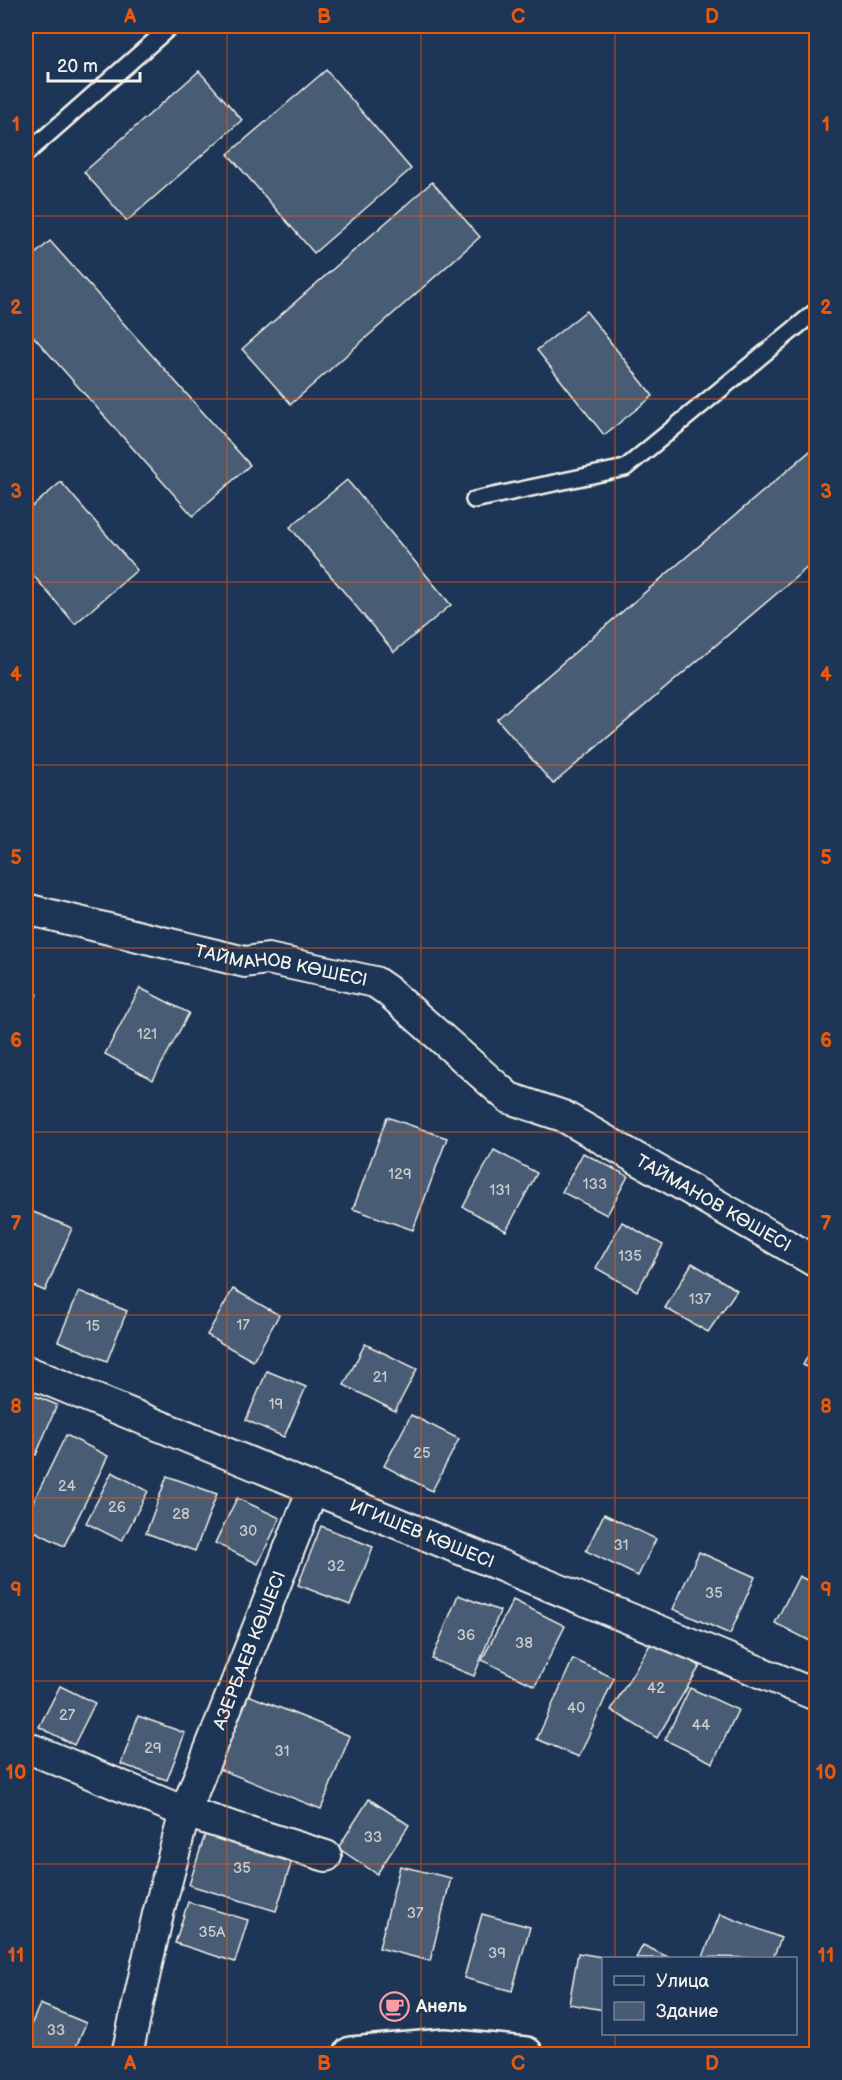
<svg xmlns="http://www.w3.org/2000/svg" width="842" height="2080" font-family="'Balsamiq Sans',sans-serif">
<rect width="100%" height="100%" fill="#1d3557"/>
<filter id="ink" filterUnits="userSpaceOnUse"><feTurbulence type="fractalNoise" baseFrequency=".0167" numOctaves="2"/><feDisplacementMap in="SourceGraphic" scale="12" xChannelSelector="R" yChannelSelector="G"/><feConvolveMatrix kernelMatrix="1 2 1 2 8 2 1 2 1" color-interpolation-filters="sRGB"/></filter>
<g filter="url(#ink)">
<g fill="#485b74" stroke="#f4f1e8" stroke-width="1.5">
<path d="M 326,70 L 411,169 L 314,253 L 228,154 Z"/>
<path d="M 199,71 L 242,120 L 127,221 L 84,172 Z"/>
<path d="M 432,182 L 480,237 L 291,404 L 242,349 Z"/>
<path d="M 50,241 L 250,465 L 193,516 L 26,328 L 26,262 Z"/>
<path d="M 586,311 L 653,396 L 604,435 L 537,350 Z"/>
<path d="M 816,446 L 816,560 L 553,784 L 497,719 Z"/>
<path d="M 347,480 L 451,605 L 394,652 L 290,527 Z"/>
<path d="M 61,482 L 137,570 L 75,624 L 26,567 L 26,512 Z"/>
<path d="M 140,988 L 189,1013 L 153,1080 L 105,1054 Z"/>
<path d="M 26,990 L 37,994 L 26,1029 Z"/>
<path d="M 387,1117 L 447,1138 L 413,1230 L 353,1209 Z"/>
<path d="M 494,1150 L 537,1173 L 506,1231 L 463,1207 Z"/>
<path d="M 583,1153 L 628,1176 L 607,1215 L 562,1192 Z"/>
<path d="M 26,1209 L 72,1228 L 45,1291 L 26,1283 Z"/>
<path d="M 622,1222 L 663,1245 L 637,1291 L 596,1268 Z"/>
<path d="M 692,1263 L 737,1290 L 708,1332 L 665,1308 Z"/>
<path d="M 233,1289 L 279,1315 L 253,1361 L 207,1335 Z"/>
<path d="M 79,1291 L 127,1311 L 107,1361 L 58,1341 Z"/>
<path d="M 816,1341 L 816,1372 L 803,1365 Z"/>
<path d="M 365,1344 L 417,1369 L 395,1411 L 344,1385 Z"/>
<path d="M 267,1371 L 306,1387 L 284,1437 L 246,1420 Z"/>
<path d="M 26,1392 L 57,1405 L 36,1455 L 26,1451 Z"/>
<path d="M 411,1415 L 459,1439 L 432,1491 L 384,1466 Z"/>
<path d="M 66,1435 L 108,1456 L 64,1546 L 26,1527 L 26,1517 Z"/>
<path d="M 112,1472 L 148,1491 L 122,1541 L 86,1523 Z"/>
<path d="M 167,1476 L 217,1494 L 195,1551 L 146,1533 Z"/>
<path d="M 237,1498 L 280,1518 L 258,1564 L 215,1543 Z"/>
<path d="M 604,1514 L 656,1539 L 638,1576 L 586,1551 Z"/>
<path d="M 321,1526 L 373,1547 L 350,1605 L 298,1585 Z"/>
<path d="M 699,1552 L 755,1577 L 730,1634 L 673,1609 Z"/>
<path d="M 799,1576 L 816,1585 L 816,1644 L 775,1623 Z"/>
<path d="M 458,1595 L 500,1611 L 474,1676 L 432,1659 Z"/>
<path d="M 513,1600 L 565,1626 L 535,1686 L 482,1660 Z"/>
<path d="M 654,1638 L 700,1666 L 657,1738 L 611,1710 Z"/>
<path d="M 573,1659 L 614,1678 L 579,1757 L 537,1739 Z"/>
<path d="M 60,1686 L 95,1703 L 74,1745 L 39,1727 Z"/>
<path d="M 690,1688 L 738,1710 L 713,1763 L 665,1740 Z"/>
<path d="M 243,1693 L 350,1736 L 321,1809 L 214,1767 Z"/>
<path d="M 138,1716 L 185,1733 L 167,1780 L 121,1764 Z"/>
<path d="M 369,1799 L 409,1825 L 377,1874 L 338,1848 Z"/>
<path d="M 208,1825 L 295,1851 L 276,1911 L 189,1885 Z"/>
<path d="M 400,1866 L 451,1878 L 430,1961 L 379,1948 Z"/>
<path d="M 188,1902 L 248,1920 L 235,1962 L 175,1943 Z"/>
<path d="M 482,1914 L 530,1927 L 512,1991 L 464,1978 Z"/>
<path d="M 720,1914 L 781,1938 L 773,1958 L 703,1957 Z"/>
<path d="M 643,1945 L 670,1958 L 636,1958 Z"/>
<path d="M 578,1953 L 608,1958 L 604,1958 L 604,2010 L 569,2004 Z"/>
<path d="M 40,2004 L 86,2023 L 73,2054 L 26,2054 L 26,2037 Z"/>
</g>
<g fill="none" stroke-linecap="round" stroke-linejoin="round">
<defs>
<g id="lane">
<path d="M 26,154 L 171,26"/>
<path d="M 474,500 L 625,468 L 816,311"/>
</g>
<g id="street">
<path id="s1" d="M 26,909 L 245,962 L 268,959 L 375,982 L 388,991 L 509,1098 L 563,1116 L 816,1262"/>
<path id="s2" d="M 26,1371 L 816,1695"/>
<path d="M 26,1747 L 185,1812 L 326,1856"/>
<path id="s3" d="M 127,2054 L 158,1914 L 185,1812 L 313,1489"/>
</g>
<path id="secondary" d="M 351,2054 L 445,2046 L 526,2054"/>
</defs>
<use href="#lane" stroke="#f4f1e8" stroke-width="20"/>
<use href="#street" stroke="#f4f1e8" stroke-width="34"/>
<use href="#secondary" stroke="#f4f1e8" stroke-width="38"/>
<use href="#lane" stroke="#1d3557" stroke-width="15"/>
<use href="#street" stroke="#1d3557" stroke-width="30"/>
<use href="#secondary" stroke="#1d3557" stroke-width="33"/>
</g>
</g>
<path fill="none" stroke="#e8590c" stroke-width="1.5" stroke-opacity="0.55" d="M 227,26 L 227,2054M 421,26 L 421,2054M 615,26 L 615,1958M 26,216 L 816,216M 26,399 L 816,399M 26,582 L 816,582M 26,765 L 816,765M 26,948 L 816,948M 26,1132 L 816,1132M 26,1315 L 816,1315M 26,1498 L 816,1498M 26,1681 L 816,1681M 26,1864 L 816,1864M 615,2034 L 615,2054"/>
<defs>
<symbol id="cafe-ring" viewBox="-11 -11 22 22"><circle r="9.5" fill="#1d3557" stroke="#ff9aa2" stroke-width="1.5"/><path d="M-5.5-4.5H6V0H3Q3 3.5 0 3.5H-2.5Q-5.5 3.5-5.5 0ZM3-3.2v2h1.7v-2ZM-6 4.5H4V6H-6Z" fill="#ff9aa2"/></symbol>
</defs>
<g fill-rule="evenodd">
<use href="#cafe-ring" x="378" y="1990" width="33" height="33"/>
</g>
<g text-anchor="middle" stroke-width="6" stroke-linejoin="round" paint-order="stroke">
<g font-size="15" fill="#c9cccb">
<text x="147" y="1039">121</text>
<text x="400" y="1179">129</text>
<text x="595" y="1189">133</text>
<text x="500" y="1195">131</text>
<text x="630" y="1261">135</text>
<text x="700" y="1304">137</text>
<text x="243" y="1330">17</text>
<text x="93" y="1331">15</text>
<text x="380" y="1382">21</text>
<text x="276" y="1409">19</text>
<text x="422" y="1458">25</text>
<text x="67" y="1491">24</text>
<text x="117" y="1512">26</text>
<text x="181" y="1519">28</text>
<text x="248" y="1536">30</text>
<text x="621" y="1550">31</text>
<text x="336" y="1571">32</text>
<text x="714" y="1598">35</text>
<text x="466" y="1640">36</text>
<text x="524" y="1648">38</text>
<text x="656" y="1693">42</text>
<text x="576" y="1713">40</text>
<text x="67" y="1720">27</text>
<text x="701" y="1730">44</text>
<text x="153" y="1753">29</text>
<text x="282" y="1756">31</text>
<text x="373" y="1842">33</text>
<text x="242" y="1873">35</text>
<text x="415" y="1918">37</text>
<text x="212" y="1937">35А</text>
<text x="497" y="1958">39</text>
<text x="56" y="2035">33</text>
</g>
<g font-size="18" fill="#f4f1e8" stroke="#1d3557">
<text dy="6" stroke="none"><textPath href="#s1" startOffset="262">ТАЙМАНОВ КӨШЕСІ</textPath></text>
<text dy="6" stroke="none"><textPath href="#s1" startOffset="766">ТАЙМАНОВ КӨШЕСІ</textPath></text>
<text dy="6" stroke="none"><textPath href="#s2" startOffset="428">ИГИШЕВ КӨШЕСІ</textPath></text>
<text dy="6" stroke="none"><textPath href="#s3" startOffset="423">АЗЕРБАЕВ КӨШЕСІ</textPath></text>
</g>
<g font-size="18" font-weight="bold" fill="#f4f1e8" stroke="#1d3557" text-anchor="start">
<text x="416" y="2012">Анель</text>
</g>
</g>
<rect width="842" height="2080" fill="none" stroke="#1d3557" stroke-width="66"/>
<rect x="602" y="1957" width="195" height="78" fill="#1d3557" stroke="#738091" stroke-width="1.5"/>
<rect x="614" y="1976" width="30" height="9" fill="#1d3557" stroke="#738091" stroke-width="1.5"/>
<text x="656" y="1987" font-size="18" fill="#f4f1e8">Улица</text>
<rect x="614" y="2002" width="30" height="18" fill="#485b74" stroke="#738091" stroke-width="1.5"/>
<text x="656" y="2017" font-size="18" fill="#f4f1e8">Здание</text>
<path d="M48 72v9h92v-9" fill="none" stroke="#f4f1e8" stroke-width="3"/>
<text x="57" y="72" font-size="18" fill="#f4f1e8" stroke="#1d3557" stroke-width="4.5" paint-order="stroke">20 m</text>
<rect x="33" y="33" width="776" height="2014" fill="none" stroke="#e8590c" stroke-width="2"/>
<g font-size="20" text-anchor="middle" font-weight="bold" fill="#e8590c">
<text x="130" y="23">A</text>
<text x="324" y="23">B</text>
<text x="518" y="23">C</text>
<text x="712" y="23">D</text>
<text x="16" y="131">1</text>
<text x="826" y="131">1</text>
<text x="16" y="314">2</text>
<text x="826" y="314">2</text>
<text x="16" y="498">3</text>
<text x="826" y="498">3</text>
<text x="16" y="681">4</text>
<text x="826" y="681">4</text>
<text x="16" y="864">5</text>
<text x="826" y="864">5</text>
<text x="16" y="1047">6</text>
<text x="826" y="1047">6</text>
<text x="16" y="1230">7</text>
<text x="826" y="1230">7</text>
<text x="16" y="1413">8</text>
<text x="826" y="1413">8</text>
<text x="16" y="1596">9</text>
<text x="826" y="1596">9</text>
<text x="16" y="1779">10</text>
<text x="826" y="1779">10</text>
<text x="16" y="1962">11</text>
<text x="826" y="1962">11</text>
<text x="130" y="2070">A</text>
<text x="324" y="2070">B</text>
<text x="518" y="2070">C</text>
<text x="712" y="2070">D</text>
</g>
</svg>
